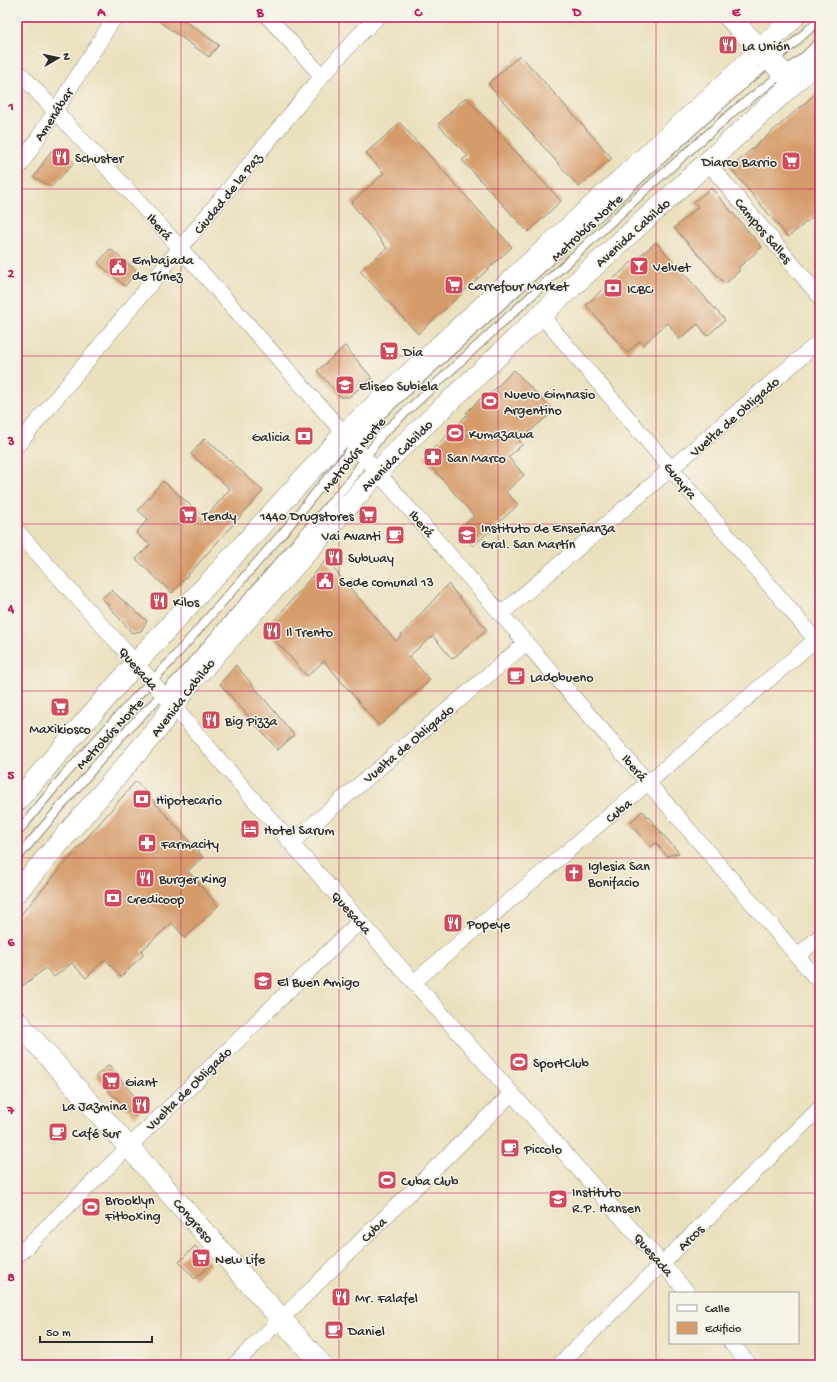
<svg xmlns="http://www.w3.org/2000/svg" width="837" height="1382" font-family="'Gochi Hand',sans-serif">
<rect width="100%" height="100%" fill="#f7f3e8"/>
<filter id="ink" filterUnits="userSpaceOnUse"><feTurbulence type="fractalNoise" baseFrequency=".025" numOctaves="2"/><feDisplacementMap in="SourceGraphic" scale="8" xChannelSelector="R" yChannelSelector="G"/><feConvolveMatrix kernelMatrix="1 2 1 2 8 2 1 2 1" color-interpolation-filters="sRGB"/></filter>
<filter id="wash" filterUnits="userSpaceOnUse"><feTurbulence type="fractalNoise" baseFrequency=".012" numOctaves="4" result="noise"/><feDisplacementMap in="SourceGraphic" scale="16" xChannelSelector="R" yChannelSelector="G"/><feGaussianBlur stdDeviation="0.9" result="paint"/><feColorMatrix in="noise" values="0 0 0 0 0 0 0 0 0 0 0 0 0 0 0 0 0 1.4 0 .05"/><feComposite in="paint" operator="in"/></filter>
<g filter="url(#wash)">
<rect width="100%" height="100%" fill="#ebe0be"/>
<g id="blocks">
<g fill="#d59b6b">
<path d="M 153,17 L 179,17 L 219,45 L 209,57 Z"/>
<path d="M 520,55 L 612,158 L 579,187 L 488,84 Z"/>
<path d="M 820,90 L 820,211 L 788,237 L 730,168 Z"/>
<path d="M 466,97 L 561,201 L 528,232 L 462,160 L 468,156 L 438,124 Z"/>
<path d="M 400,123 L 512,247 L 418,334 L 360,271 L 387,248 L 351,203 L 384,173 L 366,153 Z"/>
<path d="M 63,150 L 74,163 L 51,187 L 34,177 L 51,151 Z"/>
<path d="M 711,188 L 762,247 L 738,268 L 740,270 L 725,284 L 674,228 L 698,207 L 694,202 Z"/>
<path d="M 656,242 L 725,320 L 707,336 L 698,324 L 679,339 L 668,322 L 643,345 L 640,341 L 627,353 L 586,305 L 624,269 Z"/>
<path d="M 110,249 L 137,271 L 125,286 L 98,263 Z"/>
<path d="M 345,346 L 372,378 L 349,397 L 341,397 L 317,371 Z"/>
<path d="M 514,370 L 553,411 L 519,441 L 523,444 L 508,457 L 524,475 L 506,492 L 518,505 L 473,546 L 458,530 L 474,516 L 424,458 L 468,414 L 466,413 L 481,398 L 483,401 Z"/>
<path d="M 205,438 L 263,491 L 172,593 L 136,559 L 150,545 L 136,533 L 148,519 L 138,510 L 163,481 L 205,518 L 230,489 L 191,454 Z"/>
<path d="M 326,560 L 396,641 L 448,584 L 487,630 L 452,659 L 433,636 L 409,656 L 430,680 L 379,726 L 324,661 L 307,676 L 266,630 Z"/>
<path d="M 111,590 L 147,621 L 141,631 L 132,633 L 102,598 Z"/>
<path d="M 236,665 L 294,735 L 278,750 L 220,684 Z"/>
<path d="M 136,781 L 203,857 L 188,871 L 218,906 L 185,938 L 172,923 L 141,951 L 144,954 L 121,977 L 105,959 L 86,978 L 72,963 L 54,977 L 46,968 L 17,990 L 17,919 Z"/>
<path d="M 643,811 L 679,853 L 667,856 L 656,843 L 651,847 L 629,823 Z"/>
<path d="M 109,1065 L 144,1108 L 135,1117 L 115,1096 L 114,1097 L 96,1076 Z"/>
<path d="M 195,1246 L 211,1264 L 195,1279 L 179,1262 Z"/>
</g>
</g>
</g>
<g filter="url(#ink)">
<use href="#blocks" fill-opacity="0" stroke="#8b8674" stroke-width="1"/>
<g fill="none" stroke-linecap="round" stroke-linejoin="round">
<defs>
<g id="lane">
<path d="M 17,833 L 63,777 L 133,700 L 169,663 L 287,528 L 374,421 L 748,80 L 791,46 L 820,19"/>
<path d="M 17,858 L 120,737 L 180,676 L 348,483 L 382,434 L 654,182 L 735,110 L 805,56 L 820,41"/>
</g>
<g id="street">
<path d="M 268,17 L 322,76"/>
<path d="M 17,70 C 183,247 341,430 500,613 C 607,736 715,858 820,983"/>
<path d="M 708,163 L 820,297"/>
<path d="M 17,171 L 115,17"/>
<path d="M 541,315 L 820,645"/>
<path d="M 17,446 L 322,76 L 358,36 L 378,17"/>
<path d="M 17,531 L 136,663 L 291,843 L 688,1293"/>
<path d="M 501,614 L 820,341"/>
<path d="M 291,843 L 526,643"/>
<path d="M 798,956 L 820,936"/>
<path d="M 414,982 L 820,636"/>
<path d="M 17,1256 L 360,921"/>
<path d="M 731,1343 L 750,1365"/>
<path d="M 234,1365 L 512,1093"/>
<path d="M 559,1365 L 820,1108"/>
</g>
<g id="secondary">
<path d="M 729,17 L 783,73 L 803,75"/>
<path d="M 17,801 L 136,663 L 345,433 L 739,71 L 794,17"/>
<path d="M 17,892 L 158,728 L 188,685 L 395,453 L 541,315 L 820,59"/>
<path d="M 17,1021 L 322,1365"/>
</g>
</defs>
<use href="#lane" stroke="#8b8674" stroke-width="10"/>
<use href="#street" stroke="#8b8674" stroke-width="16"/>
<use href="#secondary" stroke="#8b8674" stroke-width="22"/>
<use href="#lane" stroke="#fff" stroke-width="8"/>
<use href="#street" stroke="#fff" stroke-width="15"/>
<use href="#secondary" stroke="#fff" stroke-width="21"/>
</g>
</g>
<path fill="none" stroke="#c2185b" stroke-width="1" stroke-opacity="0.55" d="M 181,17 L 181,1365M 339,17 L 339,1365M 498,17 L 498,1365M 656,17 L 656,1365M 17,189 L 820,189M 17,356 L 820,356M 17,524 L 820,524M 17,691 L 820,691M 17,858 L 820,858M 17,1026 L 820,1026M 17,1193 L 820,1193"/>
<defs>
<symbol id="restaurant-square" viewBox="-11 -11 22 22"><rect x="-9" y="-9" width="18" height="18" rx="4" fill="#d1495b" stroke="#f7f3e8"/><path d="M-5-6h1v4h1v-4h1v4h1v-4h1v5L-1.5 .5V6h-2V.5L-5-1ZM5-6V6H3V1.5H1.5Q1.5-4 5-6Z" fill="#fff"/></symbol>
<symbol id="supermarket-square" viewBox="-11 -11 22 22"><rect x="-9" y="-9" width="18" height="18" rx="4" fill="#d1495b" stroke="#f7f3e8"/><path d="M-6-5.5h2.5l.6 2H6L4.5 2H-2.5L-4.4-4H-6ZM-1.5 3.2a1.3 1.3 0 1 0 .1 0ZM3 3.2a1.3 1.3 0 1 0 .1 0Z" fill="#fff"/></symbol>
<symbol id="bar-square" viewBox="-11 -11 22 22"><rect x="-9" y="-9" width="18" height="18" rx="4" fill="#d1495b" stroke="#f7f3e8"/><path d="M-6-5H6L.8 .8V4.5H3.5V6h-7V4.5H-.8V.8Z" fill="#fff"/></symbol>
<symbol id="civic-square" viewBox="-11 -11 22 22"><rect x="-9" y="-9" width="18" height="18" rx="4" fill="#d1495b" stroke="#f7f3e8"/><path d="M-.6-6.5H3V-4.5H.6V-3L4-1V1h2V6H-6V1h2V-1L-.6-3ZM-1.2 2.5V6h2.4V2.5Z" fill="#fff"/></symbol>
<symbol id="bank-square" viewBox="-11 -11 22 22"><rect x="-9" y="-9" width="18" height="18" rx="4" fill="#d1495b" stroke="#f7f3e8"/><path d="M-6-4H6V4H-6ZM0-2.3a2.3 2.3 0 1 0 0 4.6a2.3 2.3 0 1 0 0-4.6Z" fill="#fff"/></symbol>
<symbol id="school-square" viewBox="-11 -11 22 22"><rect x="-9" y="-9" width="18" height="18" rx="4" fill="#d1495b" stroke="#f7f3e8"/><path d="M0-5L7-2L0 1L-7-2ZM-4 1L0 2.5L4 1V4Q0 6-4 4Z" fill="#fff"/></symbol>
<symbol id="stadium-square" viewBox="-11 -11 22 22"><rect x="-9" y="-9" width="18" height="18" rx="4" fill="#d1495b" stroke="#f7f3e8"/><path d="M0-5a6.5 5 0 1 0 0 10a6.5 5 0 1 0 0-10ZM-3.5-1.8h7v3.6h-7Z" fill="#fff"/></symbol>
<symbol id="pharmacy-square" viewBox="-11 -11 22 22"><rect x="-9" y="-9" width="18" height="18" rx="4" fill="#d1495b" stroke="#f7f3e8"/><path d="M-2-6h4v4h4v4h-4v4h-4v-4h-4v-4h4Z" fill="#fff"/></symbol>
<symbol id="cafe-square" viewBox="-11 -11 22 22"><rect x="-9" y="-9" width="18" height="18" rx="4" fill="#d1495b" stroke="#f7f3e8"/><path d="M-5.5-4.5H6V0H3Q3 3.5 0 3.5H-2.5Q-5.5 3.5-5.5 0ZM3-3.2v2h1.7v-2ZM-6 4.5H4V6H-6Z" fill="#fff"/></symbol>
<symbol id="hotel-square" viewBox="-11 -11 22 22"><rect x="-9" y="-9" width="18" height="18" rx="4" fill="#d1495b" stroke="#f7f3e8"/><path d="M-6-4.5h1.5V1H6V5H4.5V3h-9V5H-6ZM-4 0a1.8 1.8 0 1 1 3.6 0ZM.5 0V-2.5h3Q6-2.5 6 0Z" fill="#fff"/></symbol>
<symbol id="church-square" viewBox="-11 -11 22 22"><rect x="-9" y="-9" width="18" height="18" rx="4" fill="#d1495b" stroke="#f7f3e8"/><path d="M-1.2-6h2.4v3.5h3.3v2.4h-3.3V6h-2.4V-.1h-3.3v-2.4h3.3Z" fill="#fff"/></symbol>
</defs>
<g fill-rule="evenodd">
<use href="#restaurant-square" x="717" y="34" width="22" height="22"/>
<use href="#restaurant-square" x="50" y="146" width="22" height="22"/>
<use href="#supermarket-square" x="780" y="150" width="22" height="22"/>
<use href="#bar-square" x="628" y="255" width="22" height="22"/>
<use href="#civic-square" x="107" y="256" width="22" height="22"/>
<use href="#supermarket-square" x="443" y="274" width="22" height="22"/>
<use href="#bank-square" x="602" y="277" width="22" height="22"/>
<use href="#supermarket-square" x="378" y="340" width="22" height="22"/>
<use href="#school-square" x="334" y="374" width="22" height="22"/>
<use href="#stadium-square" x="479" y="390" width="22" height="22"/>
<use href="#stadium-square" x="444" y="422" width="22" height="22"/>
<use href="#bank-square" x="293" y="425" width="22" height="22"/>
<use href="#pharmacy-square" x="422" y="446" width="22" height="22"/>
<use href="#supermarket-square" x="177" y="504" width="22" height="22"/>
<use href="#supermarket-square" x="357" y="504" width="22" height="22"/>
<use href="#cafe-square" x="384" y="524" width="22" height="22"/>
<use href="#school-square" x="456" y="524" width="22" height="22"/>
<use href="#restaurant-square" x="323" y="546" width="22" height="22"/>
<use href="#civic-square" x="314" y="570" width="22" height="22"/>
<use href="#restaurant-square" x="148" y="590" width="22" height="22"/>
<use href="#restaurant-square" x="261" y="620" width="22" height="22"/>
<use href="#cafe-square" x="505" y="665" width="22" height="22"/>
<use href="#supermarket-square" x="49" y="696" width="22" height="22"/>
<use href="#restaurant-square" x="200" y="709" width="22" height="22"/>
<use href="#bank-square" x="131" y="788" width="22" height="22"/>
<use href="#hotel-square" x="239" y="818" width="22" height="22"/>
<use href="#pharmacy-square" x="136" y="832" width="22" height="22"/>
<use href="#church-square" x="563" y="862" width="22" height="22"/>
<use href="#restaurant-square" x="134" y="867" width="22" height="22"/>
<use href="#bank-square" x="102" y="887" width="22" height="22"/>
<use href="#restaurant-square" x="442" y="912" width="22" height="22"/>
<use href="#school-square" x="252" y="970" width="22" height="22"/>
<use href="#stadium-square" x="508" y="1051" width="22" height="22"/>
<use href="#supermarket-square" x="100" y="1070" width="22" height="22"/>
<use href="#restaurant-square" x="130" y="1094" width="22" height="22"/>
<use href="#cafe-square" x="47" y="1121" width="22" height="22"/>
<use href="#cafe-square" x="499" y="1137" width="22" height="22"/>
<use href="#stadium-square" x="376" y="1169" width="22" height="22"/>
<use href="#school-square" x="547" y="1188" width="22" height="22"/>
<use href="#stadium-square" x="80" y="1196" width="22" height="22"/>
<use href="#supermarket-square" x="190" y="1247" width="22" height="22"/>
<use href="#restaurant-square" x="330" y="1286" width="22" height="22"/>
<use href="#cafe-square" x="323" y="1319" width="22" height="22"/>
</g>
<g text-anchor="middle" stroke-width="3" stroke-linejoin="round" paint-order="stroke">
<g font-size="14" fill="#2b2b2b" stroke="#f7f3e8" text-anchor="start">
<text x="742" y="50">La Unión</text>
<text x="75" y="162">Schuster</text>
<text x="777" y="166" text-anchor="end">Diarco Barrio</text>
<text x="132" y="264">Embajada<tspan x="132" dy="16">de Túnez</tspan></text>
<text x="653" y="271">Velvet</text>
<text x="468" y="290">Carrefour Market</text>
<text x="627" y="293">ICBC</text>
<text x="403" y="356">Dia</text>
<text x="359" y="390">Eliseo Subiela</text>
<text x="504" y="398">Nuevo Gimnasio<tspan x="504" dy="16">Argentino</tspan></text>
<text x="469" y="438">Kumazawa</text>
<text x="290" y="441" text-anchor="end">Galicia</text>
<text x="447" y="462">San Marco</text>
<text x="202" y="520">Tendy</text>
<text x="354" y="520" text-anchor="end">1440 Drugstores</text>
<text x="481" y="532">Instituto de Enseñanza<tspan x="481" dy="16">Gral. San Martín</tspan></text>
<text x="381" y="540" text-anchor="end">Vai Avanti</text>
<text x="348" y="562">Subway</text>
<text x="339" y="586">Sede comunal 13</text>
<text x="173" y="606">Kilos</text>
<text x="286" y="636">Il Trento</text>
<text x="530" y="681">Ladobueno</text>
<text x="225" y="725">Big Pizza</text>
<text x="60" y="733" text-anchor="middle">Maxikiosco</text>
<text x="156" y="804">Hipotecario</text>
<text x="264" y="834">Hotel Sarum</text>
<text x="161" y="848">Farmacity</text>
<text x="588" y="870">Iglesia San<tspan x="588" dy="16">Bonifacio</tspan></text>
<text x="159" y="883">Burger King</text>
<text x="127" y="903">Credicoop</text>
<text x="467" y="928">Popeye</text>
<text x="277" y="986">El Buen Amigo</text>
<text x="533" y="1067">SportClub</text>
<text x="125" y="1086">Giant</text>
<text x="127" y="1110" text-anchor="end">La Jazmina</text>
<text x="72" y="1137">Café Sur</text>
<text x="524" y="1153">Piccolo</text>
<text x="401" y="1185">Cuba Club</text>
<text x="572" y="1196">Instituto<tspan x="572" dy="16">R.P. Hansen</tspan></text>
<text x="105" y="1204">Brooklyn<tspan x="105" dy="16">Fitboxing</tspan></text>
<text x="215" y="1263">New Life</text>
<text x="355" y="1302">Mr. Falafel</text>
<text x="348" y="1335">Daniel</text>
</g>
<g font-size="14" fill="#2b2b2b" stroke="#f7f3e8">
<text transform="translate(53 114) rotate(-57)" y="5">Amenábar</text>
<text transform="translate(227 193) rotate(-51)" y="5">Ciudad de la Paz</text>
<text transform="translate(160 226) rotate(48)" y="5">Iberá</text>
<text transform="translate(586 227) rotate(-43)" y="5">Metrobús Norte</text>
<text transform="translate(764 230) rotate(50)" y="5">Campos Salles</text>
<text transform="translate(632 232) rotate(-42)" y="5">Avenida Cabildo</text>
<text transform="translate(734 416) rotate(-41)" y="5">Vuelta de Obligado</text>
<text transform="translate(353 454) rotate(-51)" y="5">Metrobús Norte</text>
<text transform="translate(396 455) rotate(-45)" y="5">Avenida Cabildo</text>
<text transform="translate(681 480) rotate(50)" y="5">Guayra</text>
<text transform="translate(422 523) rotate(49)" y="5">Iberá</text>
<text transform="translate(139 668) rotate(49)" y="5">Quesada</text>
<text transform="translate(182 697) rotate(-52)" y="5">Avenida Cabildo</text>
<text transform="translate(109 733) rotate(-47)" y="5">Metrobús Norte</text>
<text transform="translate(408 743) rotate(-40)" y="5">Vuelta de Obligado</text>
<text transform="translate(635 767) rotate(49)" y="5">Iberá</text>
<text transform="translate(618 810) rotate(-40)" y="5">Cuba</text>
<text transform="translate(352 912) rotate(48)" y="5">Quesada</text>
<text transform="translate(188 1088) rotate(-44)" y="5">Vuelta de Obligado</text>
<text transform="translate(194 1220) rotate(49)" y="5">Congreso</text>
<text transform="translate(373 1229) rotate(-44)" y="5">Cuba</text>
<text transform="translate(690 1237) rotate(-45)" y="5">Arcos</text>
<text transform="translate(654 1254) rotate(49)" y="5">Quesada</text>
</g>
</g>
<rect width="837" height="1382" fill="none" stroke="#f7f3e8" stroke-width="44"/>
<rect x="669" y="1292" width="130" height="52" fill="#f7f3e8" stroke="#a5a39c"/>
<rect x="677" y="1305" width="20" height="6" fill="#ffffff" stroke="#a5a39c"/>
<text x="705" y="1312" font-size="12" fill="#2b2b2b">Calle</text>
<rect x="677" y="1322" width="20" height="12" fill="#d59b6b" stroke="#a5a39c"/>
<text x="705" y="1332" font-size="12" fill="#2b2b2b">Edificio</text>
<g transform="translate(58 58) rotate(81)" stroke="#f7f3e8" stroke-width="3" paint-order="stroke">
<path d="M0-3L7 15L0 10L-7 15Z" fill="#2b2b2b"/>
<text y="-6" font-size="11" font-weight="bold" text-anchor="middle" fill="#2b2b2b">N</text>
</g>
<path d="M40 1336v6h112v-6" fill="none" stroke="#2b2b2b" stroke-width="2"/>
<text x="46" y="1336" font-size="12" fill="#2b2b2b" stroke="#f7f3e8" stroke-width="3" paint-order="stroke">50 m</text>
<rect x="22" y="22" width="793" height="1338" fill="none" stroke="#c2185b" stroke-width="1.5"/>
<g font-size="13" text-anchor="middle" font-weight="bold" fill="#c2185b">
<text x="101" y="16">A</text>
<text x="260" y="16">B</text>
<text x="418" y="16">C</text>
<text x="577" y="16">D</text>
<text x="736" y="16">E</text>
<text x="11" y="110">1</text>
<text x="11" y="277">2</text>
<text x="11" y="445">3</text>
<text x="11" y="612">4</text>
<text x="11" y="779">5</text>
<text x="11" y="946">6</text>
<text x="11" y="1114">7</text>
<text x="11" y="1281">8</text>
</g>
</svg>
